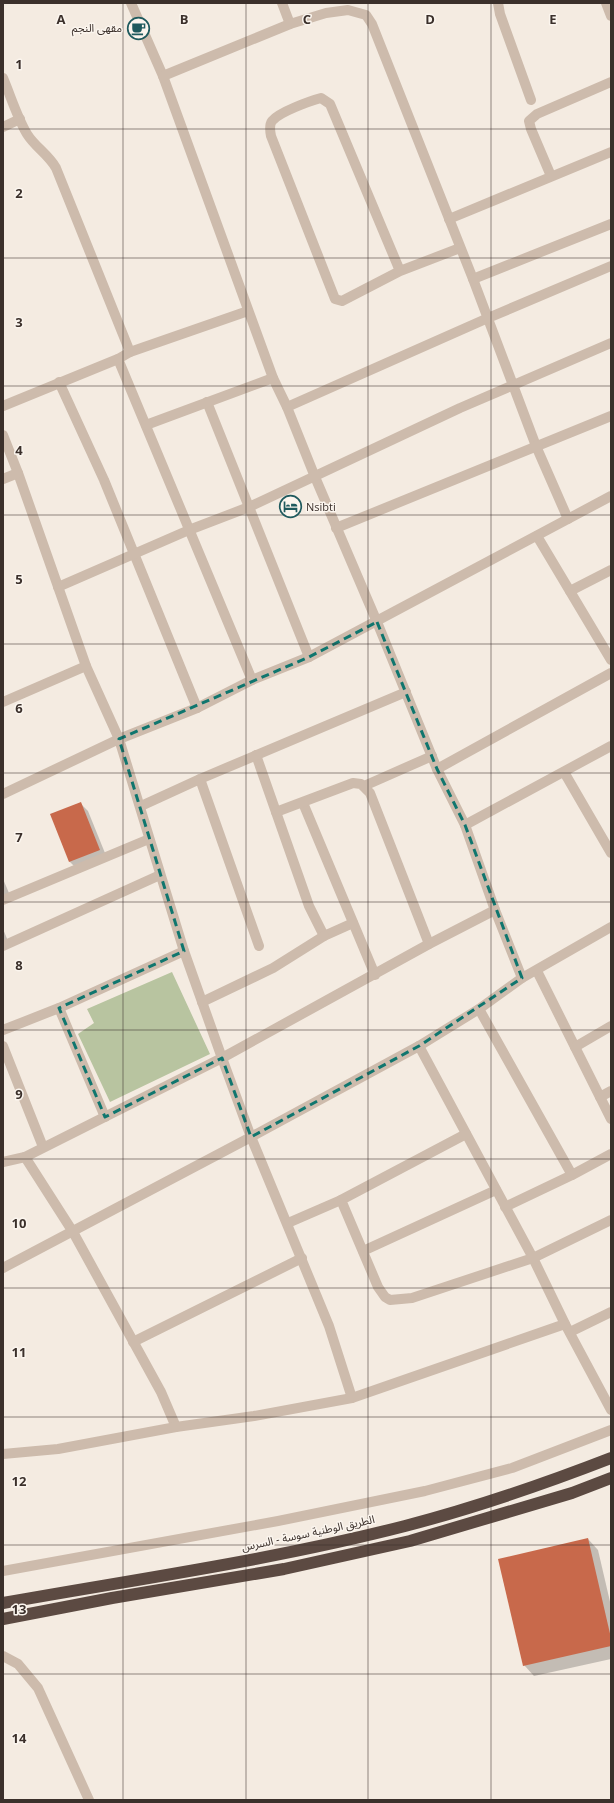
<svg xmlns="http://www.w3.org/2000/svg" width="614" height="1803" font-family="'Open Sans','Noto Sans Arabic',sans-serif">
<rect width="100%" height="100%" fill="#f4ebe1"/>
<path fill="#b8c4a0" d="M 172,972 L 210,1054 L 110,1102 L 78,1034 L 94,1023 L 87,1009 Z"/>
<g fill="#0003">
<path d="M 80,803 L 88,811 L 107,858 L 78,870 L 70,862 L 51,815 Z"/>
<path d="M 3,879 L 12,900 L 3,903 Z"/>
<path d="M 3,929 L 8,941 L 3,943 Z"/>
<path d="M 588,1539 L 598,1550 L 611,1606 L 611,1659 L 534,1676 L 524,1665 Z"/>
</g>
<g fill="#c8694b">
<path d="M 81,802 L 100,850 L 69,862 L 50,814 Z"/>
<path d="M 588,1538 L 611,1638 L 611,1646 L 523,1666 L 498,1559 Z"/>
</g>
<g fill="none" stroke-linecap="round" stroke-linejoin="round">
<g stroke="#cdbbac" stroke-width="10">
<path d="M 131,3 L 163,76 L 273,378 L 287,407 L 315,477 L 377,622 L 437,769 L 465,825 L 495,910 L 522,978"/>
<path d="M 282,3 L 290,24"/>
<path d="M 498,3 L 500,14 L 531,100"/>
<path d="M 606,3 L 611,16"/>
<path d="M 163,76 L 290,24 L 326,13 L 348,10 L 366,15 L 372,24 L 473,279 L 536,446 L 568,519"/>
<path d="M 3,78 C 11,97 17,117 27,134 C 35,147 48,154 56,168 L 130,352"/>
<path d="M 3,127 L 20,119"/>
<path d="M 551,176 L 531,129 L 529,121 L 537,114 L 611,82"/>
<path d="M 449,219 L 611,152"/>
<path d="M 400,271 L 330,104 L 321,98 C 310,101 279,112 272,121 C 269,125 270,131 271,136 L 335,299 L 342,301 L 400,271 L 460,248"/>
<path d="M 473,279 L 611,224"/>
<path d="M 118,359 L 252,680"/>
<path d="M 59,382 L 104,480 L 197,708"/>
<path d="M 207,402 L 309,657"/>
<path d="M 3,406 L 118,359 L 130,352 L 248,311"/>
<path d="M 287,407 L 488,318 L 611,266"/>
<path d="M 146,425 L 273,378"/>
<path d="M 3,435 L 18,473 L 86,666 L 119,739 L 184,951 L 222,1058 L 251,1137 L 329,1326 L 352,1398"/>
<path d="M 3,479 L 18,473"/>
<path d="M 336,528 L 611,416"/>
<path d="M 537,536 L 611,660"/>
<path d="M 58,587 L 189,530 L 249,507 L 460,408 L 611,343"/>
<path d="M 570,591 L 611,570"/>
<path d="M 3,702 L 86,666"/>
<path d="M 256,755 L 309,906 L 324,936 L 353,923"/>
<path d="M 437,769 L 611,673"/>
<path d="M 564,772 L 611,853"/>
<path d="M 200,779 L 259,946"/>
<path d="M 364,786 L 432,756"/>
<path d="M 3,794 L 119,739 L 197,708 L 252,680 L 309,657 L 611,496"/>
<path d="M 303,803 L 375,975"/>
<path d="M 141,806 L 200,779 L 406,692"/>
<path d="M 276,812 L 353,783 L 361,784 L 370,793 L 429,944"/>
<path d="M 465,825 L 611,746"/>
<path d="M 3,900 L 149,839"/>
<path d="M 3,946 L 160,875"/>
<path d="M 537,971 L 600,1097"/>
<path d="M 202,1002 L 273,968 L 324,936"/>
<path d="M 59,1008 L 105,1117"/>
<path d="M 479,1009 L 572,1175"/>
<path d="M 3,1030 L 59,1008 L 184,951"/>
<path d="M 3,1046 L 43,1147"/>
<path d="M 419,1046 L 533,1258 L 565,1324 L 611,1410"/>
<path d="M 575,1047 L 611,1026"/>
<path d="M 611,1091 L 600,1097 L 611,1119"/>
<path d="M 466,1134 L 341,1200 L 378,1287 L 385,1297 L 390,1300 L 412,1298 L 533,1258 L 611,1220"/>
<path d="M 25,1157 L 73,1232 L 161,1392 L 176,1427"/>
<path d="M 3,1162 L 25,1157 L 222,1058 L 429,944 L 495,910"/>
<path d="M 505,1207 L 572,1175 L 611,1154"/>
<path d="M 288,1223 L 341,1200"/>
<path d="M 363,1251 L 496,1190"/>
<path d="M 3,1268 L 251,1137 L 419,1046 L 479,1009 L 522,978 L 611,927"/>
<path d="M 570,1332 L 611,1312"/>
<path d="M 133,1342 L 302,1258"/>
<path d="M 3,1454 L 58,1449 L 176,1427 L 254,1416 L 352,1398 L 565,1324"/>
<path d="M 3,1571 L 278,1521 L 425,1491 L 512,1468 L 611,1430"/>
<path d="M 3,1656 L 18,1664 L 38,1688 L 89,1800"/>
</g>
<g stroke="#5c4a42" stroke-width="12">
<path d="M 3,1603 C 137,1579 273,1560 405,1526 C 474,1508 544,1484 611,1458"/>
<path d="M 3,1619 L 112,1598 L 284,1569 L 410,1541 L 572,1493 L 611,1478"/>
</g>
</g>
<path fill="none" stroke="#0f766e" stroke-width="3" stroke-dasharray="8 5" stroke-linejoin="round" d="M 377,622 L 437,769 L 465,825 L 522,978 L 419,1046 L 251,1137 L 222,1058 L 105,1117 L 59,1008 L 184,951 L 119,739 L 309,657 Z"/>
<path fill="none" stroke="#3b302b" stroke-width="1" stroke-opacity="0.55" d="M 123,3 L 123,1800M 246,3 L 246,1800M 368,3 L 368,1800M 491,3 L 491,1800M 3,129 L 611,129M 3,258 L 611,258M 3,386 L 611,386M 3,515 L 611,515M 3,644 L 611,644M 3,773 L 611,773M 3,902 L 611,902M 3,1030 L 611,1030M 3,1159 L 611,1159M 3,1288 L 611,1288M 3,1417 L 611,1417M 3,1545 L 611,1545M 3,1674 L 611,1674"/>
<defs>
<symbol id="cafe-ring" viewBox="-11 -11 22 22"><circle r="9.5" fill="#fbf5ee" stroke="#1f5a5e" stroke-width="1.5"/><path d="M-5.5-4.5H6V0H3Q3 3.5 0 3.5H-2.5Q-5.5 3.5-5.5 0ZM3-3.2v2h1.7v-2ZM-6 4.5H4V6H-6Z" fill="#1f5a5e"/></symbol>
<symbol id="hotel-ring" viewBox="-11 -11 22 22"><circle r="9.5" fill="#fbf5ee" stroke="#1f5a5e" stroke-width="1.5"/><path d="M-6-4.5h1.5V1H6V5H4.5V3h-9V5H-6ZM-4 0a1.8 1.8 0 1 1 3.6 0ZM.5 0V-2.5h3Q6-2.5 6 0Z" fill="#1f5a5e"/></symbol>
</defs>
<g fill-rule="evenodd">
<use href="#cafe-ring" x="126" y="16" width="25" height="25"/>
<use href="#hotel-ring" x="278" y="494" width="25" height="25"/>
</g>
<g text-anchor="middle" stroke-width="3" stroke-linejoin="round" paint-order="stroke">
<g font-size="11" fill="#3b302b" stroke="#fbf5ee" text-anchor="end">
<text x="122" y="32">مقهى النجم</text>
<text x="306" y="511" text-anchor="start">Nsibti</text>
</g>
<g font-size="11" fill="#3b302b" stroke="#fbf5ee">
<text transform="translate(308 1533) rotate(-12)" y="4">الطريق الوطنية سوسة - السرس</text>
</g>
</g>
<g font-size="13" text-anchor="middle" font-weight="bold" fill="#3b302b" stroke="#fbf5ee" stroke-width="3" stroke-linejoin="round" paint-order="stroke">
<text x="61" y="24">A</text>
<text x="184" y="24">B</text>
<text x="307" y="24">C</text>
<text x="430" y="24">D</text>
<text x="553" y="24">E</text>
<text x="19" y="69">1</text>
<text x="19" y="198">2</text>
<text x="19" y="327">3</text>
<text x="19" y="455">4</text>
<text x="19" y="584">5</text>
<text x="19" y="713">6</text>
<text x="19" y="842">7</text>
<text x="19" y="970">8</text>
<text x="19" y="1099">9</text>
<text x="19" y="1228">10</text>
<text x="19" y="1357">11</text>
<text x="19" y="1486">12</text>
<text x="19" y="1614">13</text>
<text x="19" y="1743">14</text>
</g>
<rect width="614" height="1803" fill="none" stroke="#3b302b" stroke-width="8"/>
</svg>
